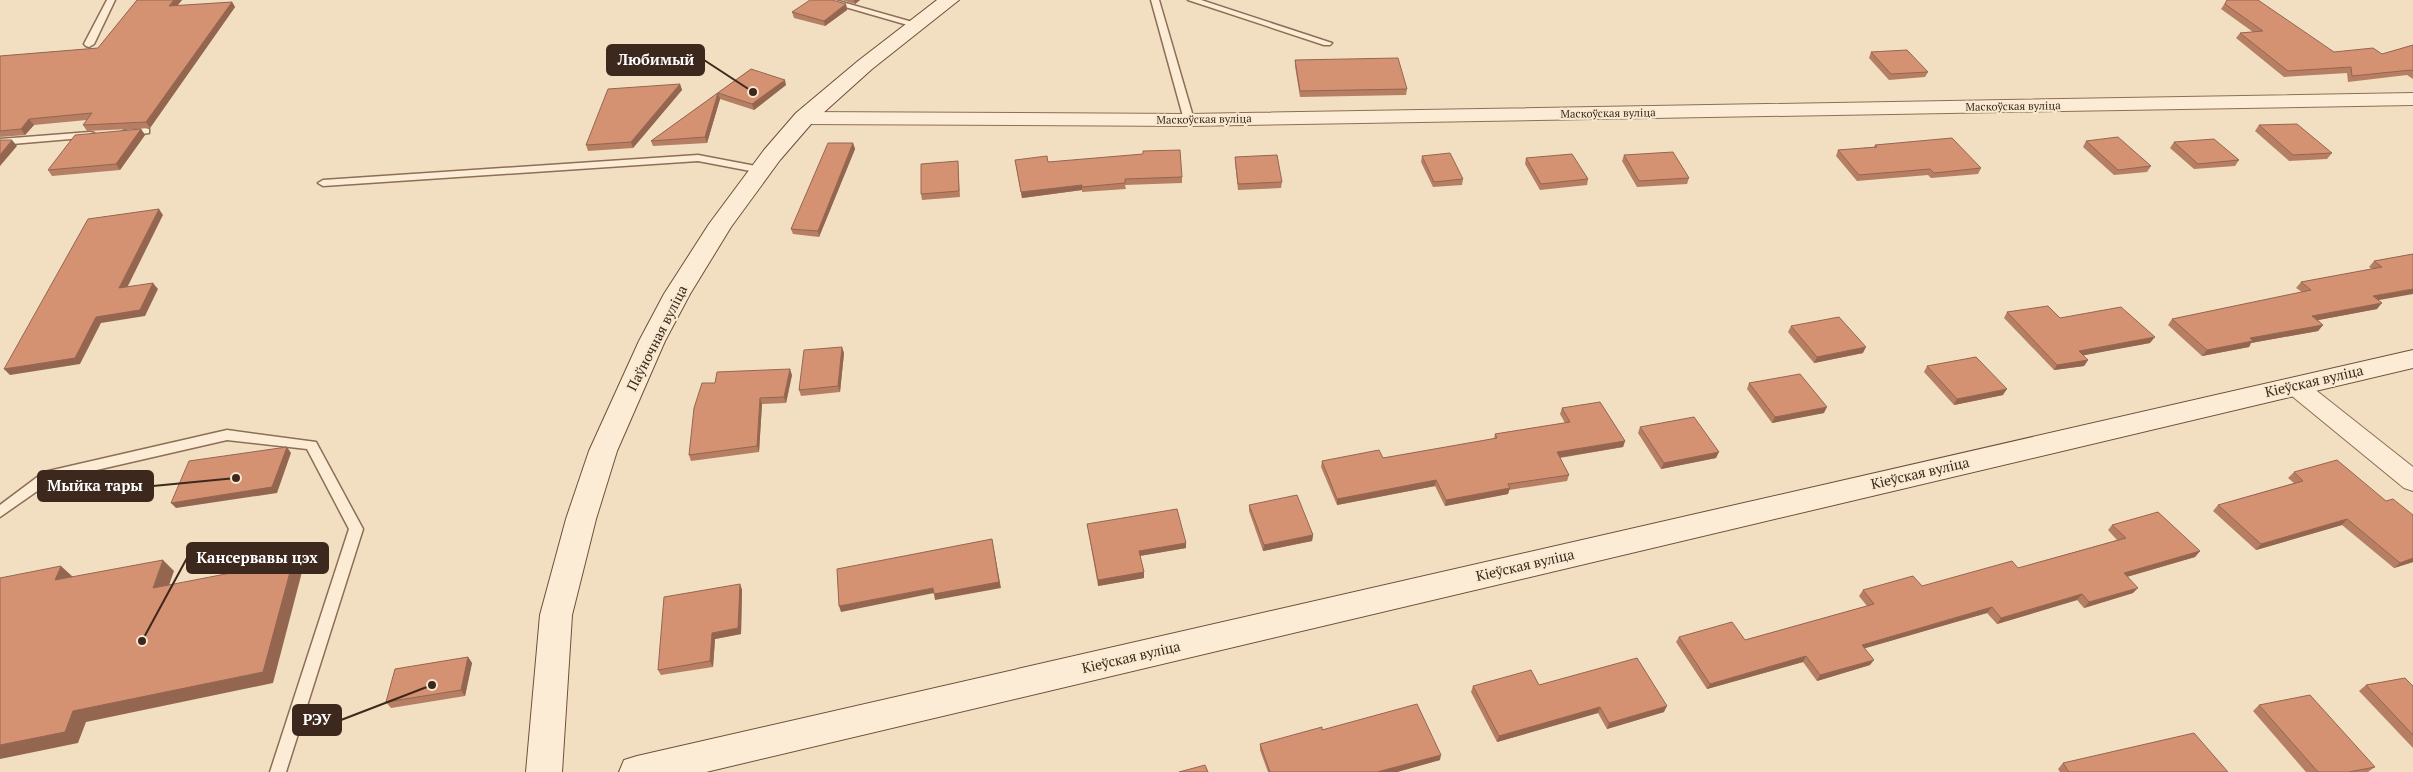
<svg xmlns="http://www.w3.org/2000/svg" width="2413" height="772" font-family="'PT Serif',serif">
<rect width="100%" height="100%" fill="#f2dfc1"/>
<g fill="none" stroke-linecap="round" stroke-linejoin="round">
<defs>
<g id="lane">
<path d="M 107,0 L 115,0 L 94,44 L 89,47 L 86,46 L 84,44 Z"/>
<path d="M 821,0 L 835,0 L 923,25 L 918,28 Z"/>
<path d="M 1151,0 L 1159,0 L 1194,120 L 1193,122 L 1189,123 L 1184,120 Z"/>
<path d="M 1188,0 L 1201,0 L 1332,43 L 1330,45 L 1324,45 Z"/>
<path d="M 145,128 L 149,129 L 149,133 L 125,136 L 120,133 L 125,130 Z"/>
<path d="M 90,132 L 94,133 L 94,137 L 0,145 L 0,139 Z"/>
<path d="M 698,155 L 761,167 L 766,170 L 761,173 L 698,161 L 323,186 L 318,183 L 323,180 Z"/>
<path d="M 227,430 L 316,442 L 363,529 L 286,772 L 270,772 L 349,529 L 307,449 L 227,440 L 53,480 L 0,517 L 0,505 L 44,472 Z"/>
</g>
<g id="street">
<path d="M 2413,93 L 2413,105 L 1189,126 L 804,124 L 797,122 L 795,118 L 797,114 L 804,112 L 1189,114 Z"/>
<path d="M 2295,378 L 2303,380 L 2413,467 L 2413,491 L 2404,488 L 2287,392 L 2283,386 L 2287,380 Z"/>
</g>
<g id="secondary">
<path d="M 937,0 L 959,0 L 872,69 L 812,123 L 780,160 L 731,227 L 690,294 L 665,341 L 617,451 L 596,519 L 572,615 L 562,772 L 526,772 L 540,615 L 566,519 L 589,451 L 639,341 L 664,294 L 709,224 L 764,150 L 796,113 L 858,61 Z"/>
<path d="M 2413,350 L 2413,368 L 706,772 L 619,772 L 624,760 L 637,756 Z"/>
</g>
</defs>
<use href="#lane" stroke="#8d6e56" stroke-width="3"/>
<use href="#street" stroke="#8d6e56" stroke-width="2"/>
<use href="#secondary" stroke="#6f4f3a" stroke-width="2"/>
<use href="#lane" fill="#fcecd5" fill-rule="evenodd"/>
<use href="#street" fill="#fcecd5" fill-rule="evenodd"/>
<use href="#secondary" fill="#fcecd5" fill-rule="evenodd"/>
</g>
<g fill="#b67e63">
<path d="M 137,0 L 182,0 L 177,6 L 232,2 L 235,7 L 150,128 L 87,131 L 83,125 L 87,120 L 34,125 L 25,135 L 0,137 L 0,56 L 98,48 Z"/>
<path d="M 842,0 L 860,0 L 855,4 Z"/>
<path d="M 2227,0 L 2334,52 L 2382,54 L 2413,45 L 2413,79 L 2407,75 L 2348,82 L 2347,73 L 2284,77 L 2236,38 L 2240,33 L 2253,32 L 2221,9 Z"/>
<path d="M 846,4 L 847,10 L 825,26 L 794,18 L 792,12 Z"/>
<path d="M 1871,52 L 1928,72 L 1925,77 L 1889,80 L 1869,58 Z"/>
<path d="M 1295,60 L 1407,89 L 1406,95 L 1300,97 L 1295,66 Z"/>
<path d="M 751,69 L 786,85 L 754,110 L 720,99 L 707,143 L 653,146 L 651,141 Z"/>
<path d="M 680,84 L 682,90 L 633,148 L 588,151 L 586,145 Z"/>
<path d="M 2259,125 L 2332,153 L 2327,159 L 2289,161 L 2255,131 Z"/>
<path d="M 141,129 L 145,135 L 120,170 L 52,176 L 48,170 Z"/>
<path d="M 2086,141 L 2151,166 L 2147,172 L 2114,175 L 2083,147 Z"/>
<path d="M 2174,142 L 2239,160 L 2235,166 L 2194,169 L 2170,148 Z"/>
<path d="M 853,143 L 855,149 L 819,237 L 793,234 L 791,229 Z"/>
<path d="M 1875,145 L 1981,168 L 1978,174 L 1931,178 L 1928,175 L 1857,181 L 1836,156 L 1838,150 L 1874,147 Z"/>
<path d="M 1624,155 L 1689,178 L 1687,184 L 1637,187 L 1622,161 Z"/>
<path d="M 1422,156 L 1463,179 L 1462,185 L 1433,187 L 1421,162 Z"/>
<path d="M 1235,157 L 1282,182 L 1281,188 L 1238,190 L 1235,162 Z"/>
<path d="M 1526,158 L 1588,179 L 1587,185 L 1540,190 L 1525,164 Z"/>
<path d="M 1015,160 L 1048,162 L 1182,177 L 1182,183 L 1125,185 L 1126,189 L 1082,192 L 1082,190 L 1022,198 Z"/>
<path d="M 958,167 L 960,197 L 922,200 L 921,194 Z"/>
<path d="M 2413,254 L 2379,300 L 2377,309 L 2318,320 L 2323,325 L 2318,331 L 2251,343 L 2249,347 L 2202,356 L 2168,325 L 2172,319 L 2302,292 L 2296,288 L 2301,282 L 2372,269 L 2369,267 L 2374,261 Z"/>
<path d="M 2007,312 L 2060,318 L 2150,343 L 2083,355 L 2088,360 L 2084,366 L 2054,370 L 2004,318 Z"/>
<path d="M 1791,326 L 1863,353 L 1814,363 L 1788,332 Z"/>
<path d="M 844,353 L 840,392 L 801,396 L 799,390 Z"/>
<path d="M 1927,366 L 2003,395 L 1954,405 L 1924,372 Z"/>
<path d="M 792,375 L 786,403 L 762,404 L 759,452 L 691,461 L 689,455 L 715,383 Z"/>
<path d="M 1749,383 L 1824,413 L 1772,423 L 1747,389 Z"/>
<path d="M 1562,408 L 1625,441 L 1623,447 L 1560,458 L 1569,475 L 1567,481 L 1509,490 L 1508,494 L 1445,506 L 1435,486 L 1337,505 L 1321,467 L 1322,461 L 1383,458 L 1494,439 L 1495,434 L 1565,423 L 1560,414 Z"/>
<path d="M 1640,427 L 1716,458 L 1661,469 L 1638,433 Z"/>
<path d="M 2294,472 L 2413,562 L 2394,568 L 2342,525 L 2256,550 L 2213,511 L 2218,505 L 2294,483 L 2288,478 Z"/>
<path d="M 1249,505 L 1313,535 L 1312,541 L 1263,551 L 1249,511 Z"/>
<path d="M 1087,524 L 1186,543 L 1186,548 L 1140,556 L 1144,572 L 1144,578 L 1098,586 Z"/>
<path d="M 2112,525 L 2200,551 L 2195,557 L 2127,577 L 2133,593 L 2084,608 L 2077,600 L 1997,624 L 1987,613 L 1865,648 L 1870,665 L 1817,681 L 1803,662 L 1707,689 L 1676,642 L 1679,637 L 1745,640 L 1867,606 L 1859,596 L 1863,590 L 1922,586 L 2018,568 L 2117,540 L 2108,530 Z"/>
<path d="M 740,584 L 742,590 L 741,634 L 715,639 L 713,667 L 661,675 L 658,670 Z"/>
<path d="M 468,657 L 472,663 L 465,696 L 391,708 L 386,702 Z"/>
<path d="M 1539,685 L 1664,712 L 1607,729 L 1598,713 L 1497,742 L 1471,692 L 1473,686 Z"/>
<path d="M 2366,685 L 2413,686 L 2413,748 L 2359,691 Z"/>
<path d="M 2259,705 L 2375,767 L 2368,772 L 2306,772 L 2253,711 Z"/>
<path d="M 1322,730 L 1440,760 L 1397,772 L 1268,772 L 1260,750 L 1260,744 Z"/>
<path d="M 2063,763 L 2228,772 L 2060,772 L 2058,769 Z"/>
</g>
<g fill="#946650">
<path d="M 174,0 L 182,0 L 172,12 L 169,6 Z"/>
<path d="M 854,0 L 860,0 L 855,4 Z"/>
<path d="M 232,2 L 235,7 L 150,128 L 146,122 Z"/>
<path d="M 846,4 L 847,10 L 825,26 L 824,21 Z"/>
<path d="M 785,80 L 786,85 L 754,110 L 752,104 Z"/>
<path d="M 680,84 L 682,90 L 633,148 L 631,142 Z"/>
<path d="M 718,93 L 720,99 L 707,143 L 705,137 Z"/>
<path d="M 29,119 L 34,125 L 25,135 L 21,129 Z"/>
<path d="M 141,129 L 145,135 L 120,170 L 116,164 Z"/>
<path d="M 12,140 L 17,146 L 0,166 L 0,155 Z"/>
<path d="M 853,143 L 855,149 L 819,237 L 818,231 Z"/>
<path d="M 1082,185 L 1082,190 L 1022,198 L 1021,192 Z"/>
<path d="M 159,209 L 163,215 L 124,294 L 119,288 Z"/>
<path d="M 153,283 L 158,289 L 145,316 L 101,323 L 80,364 L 10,375 L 4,369 L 96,317 Z"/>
<path d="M 2413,289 L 2413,294 L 2368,302 L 2373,296 Z"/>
<path d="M 2382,303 L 2377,309 L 2308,322 L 2312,316 Z"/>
<path d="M 2323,325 L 2318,331 L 2251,343 L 2249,347 L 2202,356 L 2207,350 L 2250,338 Z"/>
<path d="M 2155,337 L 2150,343 L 2075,357 L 2079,351 Z"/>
<path d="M 842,347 L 844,353 L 840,392 L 838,386 Z"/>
<path d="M 1866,347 L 1863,353 L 1814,363 L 1817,357 Z"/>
<path d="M 2088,360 L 2084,366 L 2054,370 L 2057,365 Z"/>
<path d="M 790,369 L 792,375 L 786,403 L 784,397 Z"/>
<path d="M 2007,389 L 2003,395 L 1954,405 L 1957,399 Z"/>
<path d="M 760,398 L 762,404 L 759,452 L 757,446 Z"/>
<path d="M 1827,407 L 1824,413 L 1772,423 L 1775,417 Z"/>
<path d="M 1625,441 L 1623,447 L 1556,458 L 1557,452 Z"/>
<path d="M 287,447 L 291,453 L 277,493 L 176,508 L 171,503 Z"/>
<path d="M 1719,452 L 1716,458 L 1661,469 L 1664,463 Z"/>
<path d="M 1436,480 L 1435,486 L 1337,505 L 1337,499 Z"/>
<path d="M 1510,488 L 1508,494 L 1445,506 L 1446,500 Z"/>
<path d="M 2347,519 L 2342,525 L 2256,550 L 2261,544 Z"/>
<path d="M 1313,535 L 1312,541 L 1263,551 L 1264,545 Z"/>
<path d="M 992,539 L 1001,588 L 935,600 L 934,594 Z"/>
<path d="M 1186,543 L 1186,548 L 1139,556 L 1139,551 Z"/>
<path d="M 2200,551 L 2195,557 L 2119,579 L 2124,573 Z"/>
<path d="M 2413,558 L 2413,562 L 2394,568 L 2400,563 Z"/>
<path d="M 163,560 L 174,571 L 164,600 L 153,588 Z"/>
<path d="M 293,561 L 302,572 L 273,683 L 86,722 L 78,743 L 0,759 L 0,745 Z"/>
<path d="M 61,566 L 73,577 L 55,580 Z"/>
<path d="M 1144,572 L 1144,578 L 1098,586 L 1098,580 Z"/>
<path d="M 740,584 L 742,590 L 741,634 L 715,639 L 713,667 L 710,661 L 712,633 Z"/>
<path d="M 933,588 L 934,593 L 841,612 L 839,606 Z"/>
<path d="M 2138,588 L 2133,593 L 2084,608 L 2089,602 Z"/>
<path d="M 2082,594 L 2077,600 L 1997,624 L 2001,618 Z"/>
<path d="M 1992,607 L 1987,613 L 1859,650 L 1862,645 Z"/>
<path d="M 1806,656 L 1803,662 L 1707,689 L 1710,684 Z"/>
<path d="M 468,657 L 472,663 L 465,696 L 461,690 Z"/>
<path d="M 1874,660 L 1870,665 L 1817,681 L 1820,675 Z"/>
<path d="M 1667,706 L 1664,712 L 1607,729 L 1609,723 Z"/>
<path d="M 1600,707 L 1598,713 L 1497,742 L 1499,736 Z"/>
<path d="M 1441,755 L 1440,760 L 1397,772 L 1377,772 Z"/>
</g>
<g fill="#d49273" stroke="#946650">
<path d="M 137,0 L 174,0 L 169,6 L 232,2 L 146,122 L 83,125 L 92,113 L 29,119 L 21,129 L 0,131 L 0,56 L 98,48 Z"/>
<path d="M 810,0 L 832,0 L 846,4 L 824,21 L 792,12 Z"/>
<path d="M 2227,0 L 2258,0 L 2334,52 L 2373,48 L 2382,54 L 2413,45 L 2413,71 L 2411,70 L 2352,76 L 2351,67 L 2288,71 L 2240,33 L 2263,31 L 2225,4 Z"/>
<path d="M 1907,50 L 1928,72 L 1891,74 L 1871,52 Z"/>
<path d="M 1398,58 L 1407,89 L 1300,91 L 1295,60 Z"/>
<path d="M 751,69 L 785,80 L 752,104 L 718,93 L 705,137 L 651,141 Z"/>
<path d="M 680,84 L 631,142 L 586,145 L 608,89 Z"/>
<path d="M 2297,124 L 2332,153 L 2293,155 L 2259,125 Z"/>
<path d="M 141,129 L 116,164 L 48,170 L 75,135 Z"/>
<path d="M 2118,137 L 2151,166 L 2118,170 L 2086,141 Z"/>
<path d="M 1952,138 L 1981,168 L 1934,173 L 1930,169 L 1859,175 L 1838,150 L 1877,147 L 1875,145 Z"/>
<path d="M 2214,139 L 2239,160 L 2198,164 L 2174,142 Z"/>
<path d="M 0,140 L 12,140 L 0,155 Z"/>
<path d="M 828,143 L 853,143 L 818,231 L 791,229 Z"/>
<path d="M 1180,150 L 1182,177 L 1125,179 L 1125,183 L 1082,187 L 1082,185 L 1021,192 L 1015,160 L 1047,156 L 1048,162 L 1143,154 L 1143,151 Z"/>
<path d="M 1673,152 L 1689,178 L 1639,181 L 1624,155 Z"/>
<path d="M 1450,153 L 1463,179 L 1434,182 L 1422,156 Z"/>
<path d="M 1572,154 L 1588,179 L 1541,184 L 1526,158 Z"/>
<path d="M 1277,155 L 1282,182 L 1238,184 L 1235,157 Z"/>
<path d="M 958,161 L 959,191 L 921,194 L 921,164 Z"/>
<path d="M 159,209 L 119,288 L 153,283 L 140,310 L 96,317 L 75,358 L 4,369 L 88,219 Z"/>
<path d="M 2413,254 L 2413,289 L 2373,296 L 2382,303 L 2312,316 L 2323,325 L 2250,338 L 2253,341 L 2207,350 L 2172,319 L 2311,290 L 2301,282 L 2382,267 L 2374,261 Z"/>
<path d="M 2048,306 L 2060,318 L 2121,307 L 2155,337 L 2079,351 L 2088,360 L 2057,365 L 2007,312 Z"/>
<path d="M 1839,317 L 1866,347 L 1817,357 L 1791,326 Z"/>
<path d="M 842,347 L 838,386 L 799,390 L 804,350 Z"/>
<path d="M 1976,357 L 2007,389 L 1957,399 L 1927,366 Z"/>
<path d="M 790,369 L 784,397 L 760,398 L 757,446 L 689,455 L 694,408 L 702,383 L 715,383 L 717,372 Z"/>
<path d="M 1800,374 L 1827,407 L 1775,417 L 1749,383 Z"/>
<path d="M 1600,402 L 1625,441 L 1557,452 L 1569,475 L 1508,484 L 1510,488 L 1446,500 L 1436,480 L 1337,499 L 1322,461 L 1379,450 L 1383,458 L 1497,438 L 1495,434 L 1570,422 L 1562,408 Z"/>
<path d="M 1694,417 L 1719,452 L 1664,463 L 1640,427 Z"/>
<path d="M 287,447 L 272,487 L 171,503 L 189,461 Z"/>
<path d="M 2337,460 L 2386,501 L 2393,499 L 2413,515 L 2413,558 L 2400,563 L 2347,519 L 2261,544 L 2218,505 L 2303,481 L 2294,472 Z"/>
<path d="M 1297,495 L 1313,535 L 1264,545 L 1249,505 Z"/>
<path d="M 1177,509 L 1186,543 L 1139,551 L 1144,572 L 1098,580 L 1087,524 Z"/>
<path d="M 2158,512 L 2200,551 L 2124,573 L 2138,588 L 2089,602 L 2082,594 L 2001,618 L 1992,607 L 1862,645 L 1874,660 L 1820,675 L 1806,656 L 1710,684 L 1679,637 L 1732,622 L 1745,640 L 1874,604 L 1863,590 L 1913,576 L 1922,586 L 2012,561 L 2018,568 L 2126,538 L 2112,525 Z"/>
<path d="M 992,539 L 999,582 L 934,594 L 933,588 L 839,606 L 837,569 Z"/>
<path d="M 163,560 L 153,588 L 293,561 L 263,672 L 73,711 L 65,732 L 0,745 L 0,578 L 61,566 L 55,580 Z"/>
<path d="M 740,584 L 738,628 L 712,633 L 710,661 L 658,670 L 664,597 Z"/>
<path d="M 468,657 L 461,690 L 386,702 L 395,669 Z"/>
<path d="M 1637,658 L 1667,706 L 1609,723 L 1600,707 L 1499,736 L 1473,686 L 1531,670 L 1539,685 Z"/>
<path d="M 2405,678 L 2413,686 L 2413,735 L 2366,685 Z"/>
<path d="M 2310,695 L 2375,767 L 2349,772 L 2318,772 L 2259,705 Z"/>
<path d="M 1417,704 L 1441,755 L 1377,772 L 1270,772 L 1260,744 L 1322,727 L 1322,730 Z"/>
<path d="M 2194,733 L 2228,772 L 2069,772 L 2063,763 Z"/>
<path d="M 1205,765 L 1208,772 L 1179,772 Z"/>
</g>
<g text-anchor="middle" stroke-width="4.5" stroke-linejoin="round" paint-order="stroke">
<g font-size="11" fill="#3c281c" stroke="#f9e9d1">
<text transform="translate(2013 106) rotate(-1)" y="4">Маскоўская вуліца</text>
<text transform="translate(1608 113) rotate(-1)" y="4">Маскоўская вуліца</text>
<text transform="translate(1204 119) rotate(-1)" y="4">Маскоўская вуліца</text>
</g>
<g font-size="14" fill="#3c281c" stroke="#f9e9d1">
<text transform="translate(657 338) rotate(-63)" y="5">Паўночная вуліца</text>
<text transform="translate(2314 381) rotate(-13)" y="5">Кіеўская вуліца</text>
<text transform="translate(1920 473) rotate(-13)" y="5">Кіеўская вуліца</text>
<text transform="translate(1525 565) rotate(-13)" y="5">Кіеўская вуліца</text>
<text transform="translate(1131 657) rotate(-13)" y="5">Кіеўская вуліца</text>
</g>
</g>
<path fill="none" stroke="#3c281c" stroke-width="2" d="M753 92L704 60M236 478L153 486M142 641L187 558M432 685L341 720"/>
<g fill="#3c281c" stroke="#f9e9d1" stroke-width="2">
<circle cx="753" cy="92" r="5"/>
<circle cx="236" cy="478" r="5"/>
<circle cx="142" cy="641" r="5"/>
<circle cx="432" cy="685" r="5"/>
</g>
<g fill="#3c281c" stroke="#3c281c" stroke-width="2">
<rect x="607" y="45" width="97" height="30" rx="5"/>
<rect x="38" y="471" width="115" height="30" rx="5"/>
<rect x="187" y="543" width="141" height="30" rx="5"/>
<rect x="293" y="705" width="48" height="30" rx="5"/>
</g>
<g font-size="15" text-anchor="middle" font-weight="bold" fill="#fff">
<text x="656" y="65">Любимый</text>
<text x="95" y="491">Мыйка тары</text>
<text x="257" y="563">Кансервавы цэх</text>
<text x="317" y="725">РЭУ</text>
</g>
</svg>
